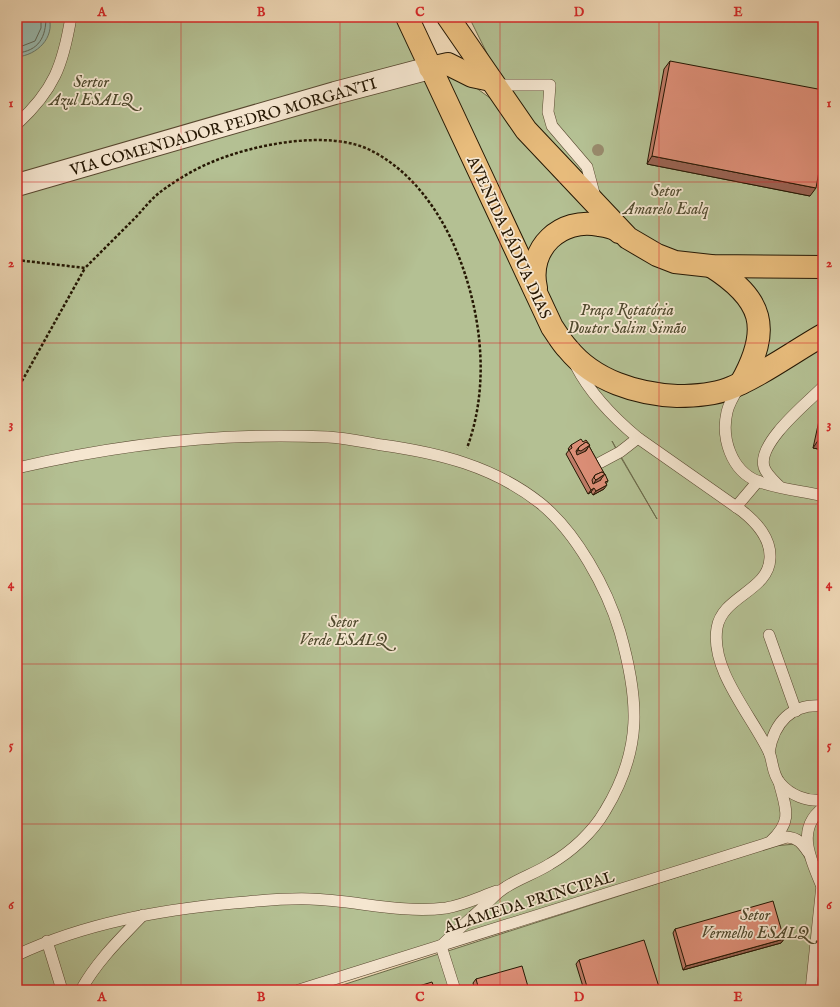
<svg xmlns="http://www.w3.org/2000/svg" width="840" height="1007" font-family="'IM FELL English',serif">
<rect width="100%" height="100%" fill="#f0d9b7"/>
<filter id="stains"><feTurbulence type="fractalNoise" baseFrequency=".005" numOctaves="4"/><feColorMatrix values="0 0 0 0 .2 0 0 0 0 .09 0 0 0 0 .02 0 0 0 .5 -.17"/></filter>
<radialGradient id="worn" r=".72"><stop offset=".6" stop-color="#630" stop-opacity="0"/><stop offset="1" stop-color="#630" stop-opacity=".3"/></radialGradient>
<g fill="#b4c093" stroke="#6c6c4b" fill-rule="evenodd">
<path d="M 17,17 L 403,17 L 431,69 L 446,66 L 490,98 L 524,128 L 469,17 L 823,17 L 823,889 L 795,839 L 295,990 L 17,990 ZM 612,441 L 657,519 L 617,451 Z"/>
<path d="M 795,844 C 803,850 822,890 823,901 C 826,930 823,961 823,990 L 327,990 L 774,846 Z"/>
</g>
<path fill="#9abaaf" stroke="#6b796a" d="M 17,17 L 49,17 C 55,38 37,55 17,57 Z"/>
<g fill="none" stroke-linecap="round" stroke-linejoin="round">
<g stroke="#606859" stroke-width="1">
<path d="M 17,48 L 35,41 L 41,28 L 41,17"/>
<path d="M 17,53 C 39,51 46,37 46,17"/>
</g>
<defs>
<g id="service">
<path d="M 495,85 L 550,85 L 548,112 L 552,126 L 587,167 L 595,197"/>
<path d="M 17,124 C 54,90 63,65 71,17"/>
<path d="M 576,366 C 591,395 614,418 638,438 L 742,511 C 757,523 771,538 770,558 C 769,591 722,596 717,628 C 710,670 752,716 769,752 C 773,761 772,774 780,783 C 790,795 807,802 823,800"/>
<path d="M 739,387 C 734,395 729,403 727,412 C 721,438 731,470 757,481 C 778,489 802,491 823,496"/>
<path d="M 17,468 C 119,444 223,432 328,437 C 346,438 364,442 382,445 C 439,453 493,466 540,503 C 576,532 607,588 620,632 C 639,699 643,749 605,811 C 593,832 571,852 550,864 C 536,873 520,878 506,887 C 497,892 490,901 482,908 C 468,921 454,933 441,946 L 455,990"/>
<path d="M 590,468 L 620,452 L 638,438"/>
<path d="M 779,486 C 774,481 766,474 764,467 C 757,443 807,403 823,387"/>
<path d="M 736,507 L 758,481"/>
<path d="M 769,635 L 796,711"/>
<path d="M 769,752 C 774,723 791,703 823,706"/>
<path d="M 823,808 C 794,830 812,862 823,889"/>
<path d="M 771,841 C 793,821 786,809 779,782"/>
<path d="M 47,941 L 62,990"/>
<path d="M 17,955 C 85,923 160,910 234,903 C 259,901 284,898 310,899 C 355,900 400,914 446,908 C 464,905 480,897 497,891"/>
<path d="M 81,990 C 97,961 120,939 143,915"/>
<path d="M 299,990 L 787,837 C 798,838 802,843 808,852"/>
<path d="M 811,990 L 822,885"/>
</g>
<path id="tertiary" d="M 17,185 L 335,93 L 430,68"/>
<g id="trunk">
<path d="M 407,17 L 552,327 C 557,334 562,343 568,349 C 594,381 637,394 677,396 C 693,396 712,395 728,389 C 759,377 793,352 823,335"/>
<path d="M 448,17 L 526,130 L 628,238 L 657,255 L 675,262 L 711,266 L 823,267"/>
<path d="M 430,68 L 448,64 L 472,76 L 491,80"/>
<path d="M 711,266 C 763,299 772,328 741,383"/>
<path d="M 536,288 C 527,248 561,217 599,225 C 606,226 614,227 619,232"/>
</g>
</defs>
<use href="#service" stroke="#584830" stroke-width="12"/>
<use href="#tertiary" stroke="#584830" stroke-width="24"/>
<use href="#trunk" stroke="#251703" stroke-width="24"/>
<g stroke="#251703" stroke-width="2.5" stroke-dasharray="3 2" stroke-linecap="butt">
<path d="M 17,260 L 85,268 C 102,251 120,233 137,216 C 145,207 153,197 163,190 C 178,179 195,169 212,162 C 254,144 331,129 372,151 C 418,175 448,223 464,271 C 483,327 488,391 467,448"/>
<path d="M 17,390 L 85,268"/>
</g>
<use href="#service" stroke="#f5e6d0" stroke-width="11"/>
<use href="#tertiary" stroke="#f5e6d0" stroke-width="22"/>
<use href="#trunk" stroke="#e8bc7c" stroke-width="22"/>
</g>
<circle fill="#988a6c" cx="598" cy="150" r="6"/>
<g fill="#be7b67" stroke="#251703">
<path d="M 670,61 L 810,196 L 647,164 L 664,69 Z"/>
<path d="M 823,405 L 823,450 L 813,448 L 822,407 Z"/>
<path d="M 583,442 L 589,446 L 608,481 L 606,484 L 604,489 L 593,495 L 591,492 L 588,494 L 566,454 L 569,450 L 568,449 L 571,445 Z"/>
<path d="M 675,929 L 784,939 L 781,943 L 683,970 L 673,933 Z"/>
<path d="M 579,960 L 660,990 L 584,990 L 576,964 Z"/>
<path d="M 476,979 L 529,990 L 475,990 L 473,983 Z"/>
</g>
<g fill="#9b6454" stroke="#251703">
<path d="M 652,156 L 816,188 L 810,196 L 647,164 Z"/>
<path d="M 821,436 L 823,436 L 823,450 L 813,448 Z"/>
<path d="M 590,445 L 584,453 L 575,459 L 573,458 L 578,450 Z"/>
<path d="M 605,474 L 600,482 L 591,488 L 596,480 Z"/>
<path d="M 607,485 L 604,489 L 593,495 L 596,491 Z"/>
<path d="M 594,488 L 591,492 L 588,494 L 591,490 Z"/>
<path d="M 784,939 L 781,943 L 683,970 L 686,966 Z"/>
</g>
<g fill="#dd8f78" stroke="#251703">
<path d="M 670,61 L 823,90 L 823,150 L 816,188 L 652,156 Z"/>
<path d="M 823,429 L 823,436 L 821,436 Z"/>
<path d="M 581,439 L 583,442 L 586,440 L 589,444 L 586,442 L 579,447 L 576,451 L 577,455 L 586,451 L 589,446 L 604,473 L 602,472 L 595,475 L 592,480 L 593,484 L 601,480 L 601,479 L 605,474 L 608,481 L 605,482 L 607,485 L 596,491 L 594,488 L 591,490 L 569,450 L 572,448 L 571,445 Z"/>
<path d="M 586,442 L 590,445 L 581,451 L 578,450 L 579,447 Z"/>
<path d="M 602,472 L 605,474 L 596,480 L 594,478 L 595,475 Z"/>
<path d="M 773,901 L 784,939 L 686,966 L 675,929 Z"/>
<path d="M 644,940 L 660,990 L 588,990 L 579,960 Z"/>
<path d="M 522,966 L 529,990 L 479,990 L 476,979 Z"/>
<path d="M 432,982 L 435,990 L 406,990 Z"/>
</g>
<path fill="none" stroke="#d62828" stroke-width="1" stroke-opacity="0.55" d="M 181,17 L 181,990M 340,17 L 340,990M 500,17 L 500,990M 659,17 L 659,990M 17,182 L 823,182M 17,343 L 823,343M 17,504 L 823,504M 17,664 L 823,664M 17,824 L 823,824"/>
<g text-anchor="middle" stroke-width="3.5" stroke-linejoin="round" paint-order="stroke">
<g font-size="16" font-style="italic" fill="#504a2e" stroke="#f5e6d0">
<text x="91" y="87">Sertor<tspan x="91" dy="18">Azul ESALQ</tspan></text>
<text x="666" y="196">Setor<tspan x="666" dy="18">Amarelo Esalq</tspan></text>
<text x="627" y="315">Praça Rotatória<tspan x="627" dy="18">Doutor Salim Simão</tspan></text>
<text x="343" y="627">Setor<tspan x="343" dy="18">Verde ESALQ</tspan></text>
<text x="755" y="920">Setor<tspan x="755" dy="18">Vermelho ESALQ</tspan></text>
</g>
<g font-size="16" fill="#251703" stroke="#f5e6d0">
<text transform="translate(223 126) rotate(-16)" y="6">VIA COMENDADOR PEDRO MORGANTI</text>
<text transform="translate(510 237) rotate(65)" y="6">AVENIDA PÁDUA DIAS</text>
<text transform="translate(529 901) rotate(-17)" y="6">ALAMEDA PRINCIPAL</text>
</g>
</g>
<rect width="840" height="1007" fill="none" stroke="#f0d9b7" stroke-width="44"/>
<rect x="22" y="22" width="796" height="963" fill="none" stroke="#d62828" stroke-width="1.5"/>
<g font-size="13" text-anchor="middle" font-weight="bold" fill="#d62828">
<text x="102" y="16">A</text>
<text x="261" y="16">B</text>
<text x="420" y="16">C</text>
<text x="579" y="16">D</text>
<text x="738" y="16">E</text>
<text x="11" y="107">1</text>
<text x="829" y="107">1</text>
<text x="11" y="267">2</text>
<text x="829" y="267">2</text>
<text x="11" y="428">3</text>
<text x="829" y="428">3</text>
<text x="11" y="588">4</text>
<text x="829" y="588">4</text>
<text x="11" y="749">5</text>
<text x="829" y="749">5</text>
<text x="11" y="909">6</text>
<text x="829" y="909">6</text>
<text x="102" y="1001">A</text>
<text x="261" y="1001">B</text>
<text x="420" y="1001">C</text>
<text x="579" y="1001">D</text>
<text x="738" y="1001">E</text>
</g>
<rect width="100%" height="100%" filter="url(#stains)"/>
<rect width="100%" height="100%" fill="url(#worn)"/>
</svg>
